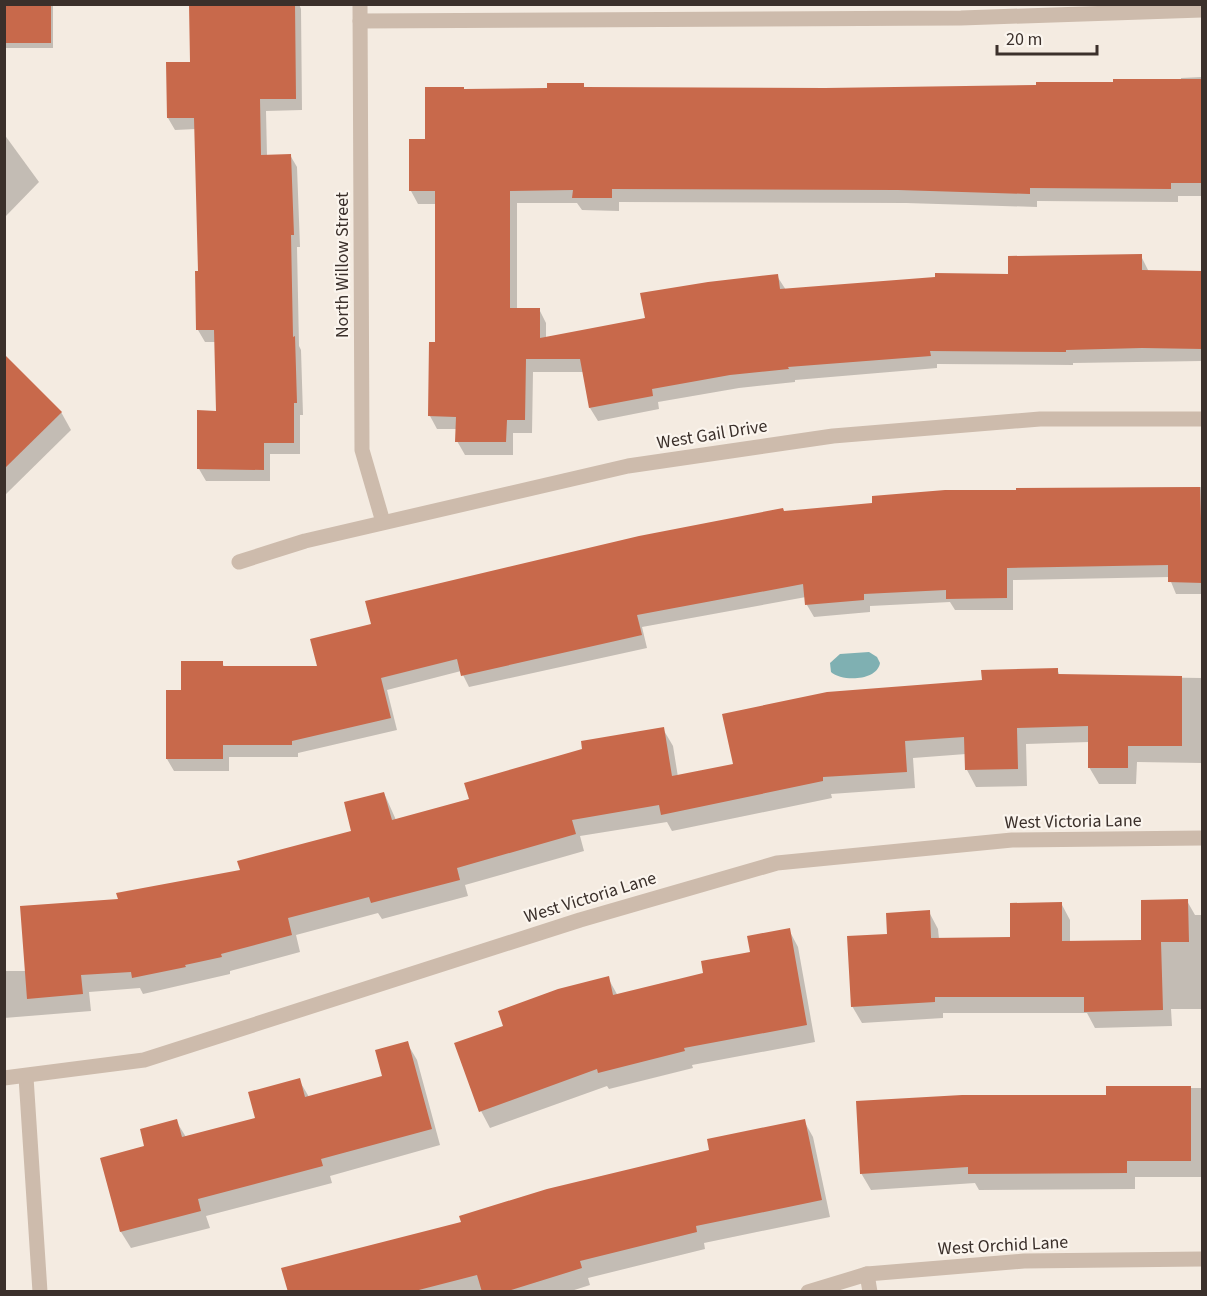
<svg xmlns="http://www.w3.org/2000/svg" width="1207" height="1296" font-family="'Source Sans 3',sans-serif">
<rect width="100%" height="100%" fill="#f4ebe1"/>
<path fill="#7fb0b2" d="M 869,652 L 877,657 L 880,663 C 877,681 842,682 831,672 L 830,663 L 840,654 Z"/>
<g fill="#0003">
<rect x="4" y="4" width="49" height="44"/>
<path d="M 191,4 L 299,4 L 301,9 L 302,110 L 266,111 L 267,156 L 290,155 L 297,167 L 300,247 L 297,247 L 299,346 L 301,350 L 303,415 L 300,415 L 300,454 L 270,454 L 270,481 L 206,481 L 199,469 L 218,412 L 216,342 L 205,342 L 198,330 L 200,272 L 196,129 L 175,130 L 168,118 L 192,63 Z"/>
<path d="M 1202,77 L 1202,196 L 1178,196 L 1178,202 L 1037,201 L 1037,207 L 906,203 L 619,202 L 619,211 L 582,210 L 577,203 L 517,203 L 517,309 L 539,309 L 546,323 L 546,338 L 646,319 L 777,276 L 786,290 L 1009,276 L 1141,256 L 1149,272 L 1202,273 L 1202,361 L 1073,363 L 1073,365 L 937,364 L 937,368 L 795,380 L 795,382 L 739,388 L 658,402 L 659,409 L 598,421 L 590,408 L 583,372 L 533,372 L 532,433 L 513,433 L 513,455 L 465,455 L 457,441 L 457,429 L 437,429 L 430,416 L 436,343 L 436,204 L 418,204 L 411,191 L 410,141 L 427,141 L 464,91 L 549,90 L 583,85 L 585,88 L 972,88 L 1181,80 L 1181,78 Z"/>
<path d="M 4,134 L 39,182 L 4,218 Z"/>
<path d="M 4,357 L 61,412 L 71,430 L 4,496 Z"/>
<path d="M 1202,487 L 1202,594 L 1176,594 L 1169,577 L 1013,580 L 1013,610 L 955,610 L 950,602 L 870,606 L 870,612 L 814,617 L 807,605 L 806,597 L 642,627 L 647,648 L 469,687 L 461,671 L 387,690 L 397,730 L 298,753 L 298,757 L 229,757 L 229,771 L 174,771 L 167,759 L 182,691 L 222,663 L 225,668 L 319,668 L 372,625 L 784,512 L 1017,492 L 1017,489 Z"/>
<path d="M 1057,669 L 1060,676 L 1202,678 L 1202,763 L 1137,762 L 1136,784 L 1099,784 L 1089,767 L 1089,742 L 1026,744 L 1027,786 L 976,787 L 967,770 L 966,754 L 913,758 L 915,788 L 831,794 L 832,798 L 672,831 L 667,822 L 580,836 L 584,851 L 465,885 L 468,896 L 382,919 L 378,913 L 296,935 L 300,952 L 230,971 L 230,974 L 143,994 L 140,988 L 89,992 L 91,1011 L 4,1018 L 4,971 L 26,971 L 119,900 L 241,871 L 353,832 L 384,793 L 396,820 L 470,800 L 663,729 L 673,746 L 678,777 L 734,765 L 983,681 Z"/>
<path d="M 1187,901 L 1195,915 L 1202,915 L 1202,1009 L 1171,1009 L 1172,1026 L 1095,1028 L 1087,1013 L 943,1013 L 943,1018 L 862,1023 L 852,1006 L 888,935 L 929,912 L 938,929 L 939,939 L 1012,938 L 1061,903 L 1070,920 L 1070,942 L 1143,942 Z"/>
<path d="M 789,930 L 798,947 L 815,1042 L 692,1065 L 693,1068 L 609,1089 L 607,1086 L 490,1128 L 481,1111 L 505,1027 L 608,978 L 618,996 L 705,974 L 752,954 Z"/>
<path d="M 407,1043 L 417,1060 L 440,1145 L 330,1176 L 332,1183 L 206,1216 L 210,1228 L 131,1248 L 121,1232 L 102,1159 L 146,1147 L 176,1121 L 186,1137 L 257,1119 L 299,1080 L 309,1097 L 384,1077 Z"/>
<path d="M 1108,1088 L 1202,1088 L 1202,1177 L 1135,1177 L 1135,1189 L 979,1190 L 975,1183 L 871,1190 L 861,1173 L 1108,1097 Z"/>
<path d="M 804,1121 L 813,1137 L 830,1217 L 704,1243 L 705,1249 L 588,1278 L 590,1285 L 568,1292 L 289,1292 L 463,1223 L 711,1151 Z"/>
</g>
<g fill="#c8694b">
<rect x="4" y="4" width="47" height="39"/>
<path d="M 189,4 L 295,4 L 296,99 L 260,99 L 261,155 L 291,154 L 294,235 L 291,235 L 293,337 L 295,336 L 297,403 L 294,403 L 294,443 L 264,443 L 264,470 L 197,469 L 197,410 L 216,411 L 214,330 L 196,330 L 195,271 L 198,271 L 194,118 L 167,118 L 166,62 L 190,62 Z"/>
<path d="M 1113,79 L 1203,79 L 1203,183 L 1171,183 L 1171,189 L 1030,188 L 1030,194 L 898,190 L 612,189 L 612,198 L 572,198 L 573,190 L 510,191 L 510,308 L 540,308 L 540,338 L 645,318 L 640,293 L 708,282 L 778,274 L 780,289 L 935,277 L 935,273 L 1008,274 L 1008,256 L 1142,254 L 1142,270 L 1203,271 L 1203,349 L 1142,348 L 1066,350 L 1066,352 L 930,351 L 931,356 L 788,367 L 789,369 L 730,375 L 652,389 L 653,396 L 589,408 L 580,359 L 526,359 L 525,420 L 507,420 L 506,442 L 455,442 L 456,417 L 428,416 L 429,342 L 435,342 L 435,191 L 409,191 L 409,139 L 425,139 L 425,87 L 464,87 L 464,89 L 547,88 L 547,83 L 584,83 L 584,87 L 825,88 L 1036,85 L 1036,82 L 1113,82 Z"/>
<path d="M 4,354 L 62,412 L 4,469 Z"/>
<path d="M 1200,487 L 1203,583 L 1168,582 L 1168,565 L 1007,568 L 1007,598 L 946,599 L 946,590 L 864,594 L 864,600 L 805,605 L 803,584 L 637,615 L 642,635 L 461,676 L 457,659 L 381,678 L 391,718 L 292,741 L 292,745 L 223,745 L 223,759 L 166,759 L 166,690 L 181,690 L 181,661 L 223,661 L 223,666 L 317,666 L 310,639 L 371,624 L 365,601 L 639,536 L 783,508 L 784,511 L 872,503 L 872,496 L 945,490 L 1016,490 L 1016,488 Z"/>
<path d="M 1058,668 L 1058,674 L 1182,676 L 1182,746 L 1128,746 L 1128,768 L 1088,768 L 1088,726 L 1017,728 L 1018,769 L 965,770 L 964,737 L 905,741 L 907,772 L 823,777 L 823,781 L 661,815 L 659,805 L 572,820 L 576,834 L 457,868 L 460,880 L 371,903 L 369,897 L 288,918 L 292,935 L 221,954 L 222,957 L 185,965 L 186,967 L 132,978 L 131,972 L 81,975 L 83,994 L 27,999 L 20,906 L 118,899 L 116,893 L 240,870 L 237,861 L 351,831 L 344,802 L 384,792 L 392,820 L 469,799 L 464,783 L 582,749 L 581,741 L 664,727 L 672,776 L 733,764 L 722,714 L 827,692 L 982,680 L 981,670 Z"/>
<path d="M 1188,899 L 1189,942 L 1161,942 L 1163,1010 L 1084,1012 L 1084,997 L 935,997 L 935,1002 L 851,1007 L 847,936 L 887,934 L 886,913 L 930,910 L 931,938 L 1010,937 L 1010,903 L 1062,902 L 1062,941 L 1141,940 L 1141,900 Z"/>
<path d="M 790,928 L 807,1025 L 684,1048 L 685,1051 L 598,1073 L 597,1069 L 479,1112 L 454,1043 L 503,1026 L 498,1011 L 558,989 L 609,976 L 613,995 L 703,973 L 701,961 L 750,952 L 747,936 Z"/>
<path d="M 408,1041 L 432,1129 L 321,1159 L 323,1166 L 198,1199 L 201,1211 L 120,1232 L 100,1158 L 144,1146 L 140,1129 L 177,1119 L 182,1137 L 255,1118 L 248,1092 L 300,1078 L 305,1097 L 382,1076 L 375,1050 Z"/>
<path d="M 1106,1086 L 1191,1086 L 1191,1161 L 1127,1161 L 1127,1173 L 968,1174 L 968,1167 L 860,1174 L 856,1101 L 962,1095 L 1106,1095 Z"/>
<path d="M 805,1119 L 822,1200 L 696,1226 L 697,1232 L 580,1261 L 582,1268 L 505,1292 L 482,1292 L 477,1275 L 411,1292 L 288,1292 L 281,1268 L 461,1222 L 459,1216 L 547,1189 L 709,1150 L 707,1139 Z"/>
</g>
<g fill="none" stroke-linecap="round" stroke-linejoin="round">
<g stroke="#cdbbac" stroke-width="15">
<path d="M 360,4 L 362,450 L 383,522"/>
<path d="M 360,21 L 961,18 L 1202,10"/>
<path d="M 239,562 L 305,541 L 628,466 L 833,436 L 1040,419 L 1202,419"/>
<path d="M 26,1077 L 40,1292"/>
<path d="M 4,1078 L 144,1060 L 580,920 L 777,863 L 1012,840 L 1202,838"/>
<path d="M 867,1274 L 870,1292"/>
<path d="M 808,1292 L 867,1274 L 1024,1261 L 1202,1259"/>
</g>
</g>
<g text-anchor="middle" stroke-width="4.5" stroke-linejoin="round" paint-order="stroke">
<g font-size="18" fill="#3b302b" stroke="#fbf5ee">
<text transform="translate(342 265) rotate(-90)" y="6">North Willow Street</text>
<text transform="translate(712 434) rotate(-9)" y="6">West Gail Drive</text>
<text transform="translate(1073 821) rotate(-1)" y="6">West Victoria Lane</text>
<text transform="translate(590 897) rotate(-17)" y="6">West Victoria Lane</text>
<text transform="translate(1003 1245) rotate(-3)" y="6">West Orchid Lane</text>
</g>
</g>
<rect width="1207" height="1296" fill="none" stroke="#3b302b" stroke-width="12"/>
<path d="M997 45v9h100v-9" fill="none" stroke="#3b302b" stroke-width="3"/>
<text x="1006" y="45" font-size="18" fill="#3b302b" stroke="#fbf5ee" stroke-width="4.5" paint-order="stroke">20 m</text>
</svg>
